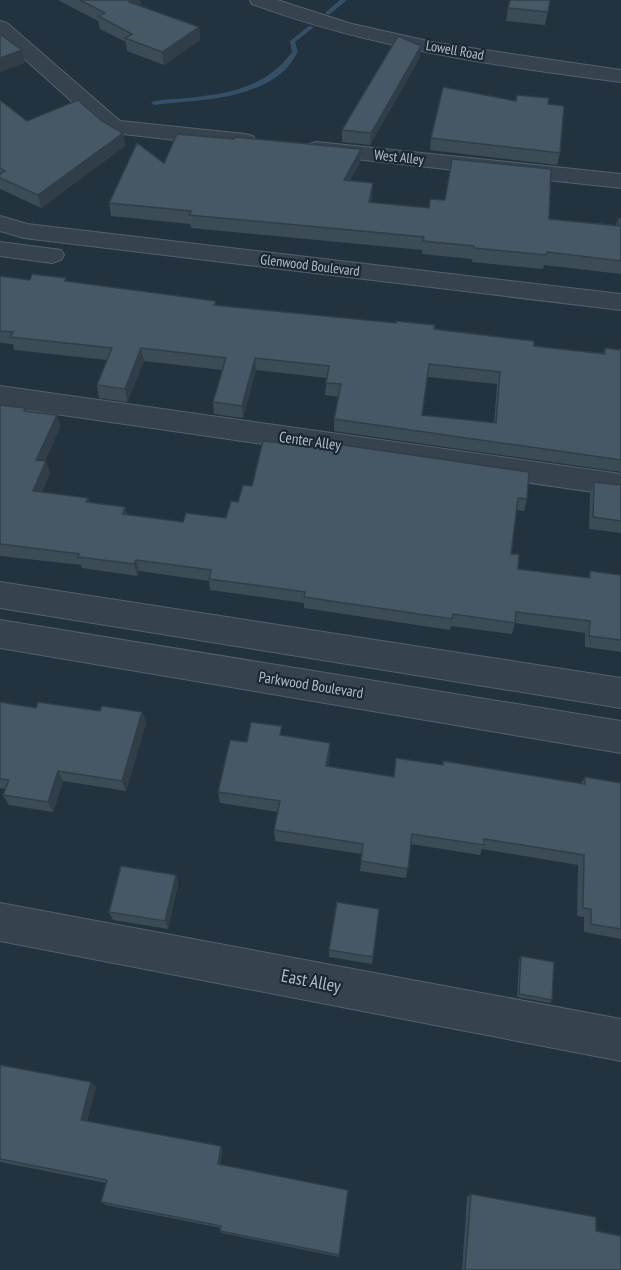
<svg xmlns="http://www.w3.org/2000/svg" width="621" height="1270" font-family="'PT Sans Narrow',sans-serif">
<rect width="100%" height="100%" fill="#22323f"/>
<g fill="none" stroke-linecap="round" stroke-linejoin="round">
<g fill="#345067" fill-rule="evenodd">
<path d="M 340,0 L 347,0 L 330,14 L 326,14 L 326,12 Z"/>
<path d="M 309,26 L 314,27 L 295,42 L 298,52 C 294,58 290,65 284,71 C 249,101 197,100 154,105 L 151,103 L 154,101 C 206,95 258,98 292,52 L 290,41 Z"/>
</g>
<defs>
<g id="minor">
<path d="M 250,0 L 277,0 L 352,24 L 437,43 L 621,70 L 621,82 C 495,66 372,48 252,4 Z"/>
<path d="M 0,21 L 7,23 L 120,121 L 245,134 L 253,136 L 256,141 L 253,146 L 245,148 L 106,132 L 0,37 Z"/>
<path d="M 317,142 L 621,174 L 621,188 L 309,154 L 306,149 L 309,144 Z"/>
<path d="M 0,216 L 27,224 L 621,294 L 621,310 L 24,238 L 0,231 Z"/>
<path d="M 0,242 L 61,250 L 64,255 L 61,260 L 52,263 L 0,256 Z"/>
<path d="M 0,386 L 621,474 L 621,496 L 0,406 Z"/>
<path d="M 0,582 L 621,678 L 621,708 L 0,608 Z"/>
<path d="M 0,620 L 621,721 L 621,753 L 0,648 Z"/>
<path d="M 0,903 L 621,1019 L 621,1061 L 0,941 Z"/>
</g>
</defs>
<use href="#minor" stroke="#54616d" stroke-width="2"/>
<use href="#minor" fill="#36434f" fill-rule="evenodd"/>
</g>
<g fill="#3c4c57" fill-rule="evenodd">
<path d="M 58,0 L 140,0 L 141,7 L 199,27 L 200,40 L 164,65 L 127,51 L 126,42 L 100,29 L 98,21 Z"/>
<path d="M 550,0 L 545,25 L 506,21 L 508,8 Z"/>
<path d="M 421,46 L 420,57 L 370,145 L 342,142 L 342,130 Z"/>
<path d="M 0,100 L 27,121 L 102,121 L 123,133 L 125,146 L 41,208 L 0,189 Z"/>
<path d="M 516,101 L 548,104 L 560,153 L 557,165 L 430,150 L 431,138 Z"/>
<path d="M 164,163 L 360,163 L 350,180 L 372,196 L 371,202 L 616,225 L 618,218 L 621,219 L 621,274 L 544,265 L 543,269 L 472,262 L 472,259 L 422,254 L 422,250 L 191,228 L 190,224 L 111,216 L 109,203 Z"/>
<path d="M 0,276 L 30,280 L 67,282 L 216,301 L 216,306 L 434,329 L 534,346 L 603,353 L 605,348 L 621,350 L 621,472 L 334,431 L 334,419 L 339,397 L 325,395 L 327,378 L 256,370 L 243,418 L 214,414 L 213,402 L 222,370 L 144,361 L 127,402 L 99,398 L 97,385 L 107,360 L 14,350 L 13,344 L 0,343 ZM 428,377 L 497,384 L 494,423 L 422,415 Z"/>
<path d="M 0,405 L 26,411 L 57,415 L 60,427 L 45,461 L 50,473 L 42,492 L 88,498 L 89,502 L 125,507 L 127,515 L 183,522 L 226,518 L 238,502 L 252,486 L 263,441 L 527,499 L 524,511 L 516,510 L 511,554 L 518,569 L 588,578 L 590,571 L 621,575 L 621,652 L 585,647 L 585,633 L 515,623 L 512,634 L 451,626 L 450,630 L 304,608 L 304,603 L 210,590 L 209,581 L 139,571 L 137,576 L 82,568 L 81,565 L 0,556 Z"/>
<path d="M 594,482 L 621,485 L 621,533 L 589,529 L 590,494 Z"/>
<path d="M 0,702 L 36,708 L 142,712 L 146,723 L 126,791 L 63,781 L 53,812 L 9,805 L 3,795 L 6,789 L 0,788 Z"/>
<path d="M 282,736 L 330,754 L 328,766 L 394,777 L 442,765 L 443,761 L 581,784 L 585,777 L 621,783 L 621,939 L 584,932 L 584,917 L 577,916 L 578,865 L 482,849 L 480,855 L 411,844 L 406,878 L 360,871 L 362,854 L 275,841 L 274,830 L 278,812 L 220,803 L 218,792 L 247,742 Z"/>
<path d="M 176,875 L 178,884 L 168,929 L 113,920 L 109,912 Z"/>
<path d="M 379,909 L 372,964 L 329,957 L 329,950 Z"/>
<path d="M 521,956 L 552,1000 L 550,1003 L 517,997 L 519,960 Z"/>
<path d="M 0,1065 L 96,1087 L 87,1121 L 223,1150 L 220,1165 L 339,1255 L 339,1257 L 222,1233 L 220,1231 L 221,1228 L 106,1205 L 101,1202 L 106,1183 L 0,1162 Z"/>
<path d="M 471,1194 L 596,1231 L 621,1270 L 462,1270 L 467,1197 Z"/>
</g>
<g fill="#313e47">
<path d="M 133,0 L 140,0 L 142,9 L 129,2 Z"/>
<path d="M 199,27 L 200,40 L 164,65 L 162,52 Z"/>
<path d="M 421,46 L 420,57 L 370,145 L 371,133 Z"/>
<path d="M 22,50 L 25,63 L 0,72 L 0,58 Z"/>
<path d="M 123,133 L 125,146 L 41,208 L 38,195 Z"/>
<path d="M 361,149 L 360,163 L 343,193 L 344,180 Z"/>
<path d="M 373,183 L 372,196 L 368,215 L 369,202 Z"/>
<path d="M 141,348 L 144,361 L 127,402 L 125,389 Z"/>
<path d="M 255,358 L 256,370 L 243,418 L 242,406 Z"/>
<path d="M 57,415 L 60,427 L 40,472 L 36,460 Z"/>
<path d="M 46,461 L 50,473 L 37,503 L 33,491 Z"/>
<path d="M 125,507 L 128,519 L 123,514 Z"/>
<path d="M 136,560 L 139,571 L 137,576 L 134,564 Z"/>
<path d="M 142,712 L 146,723 L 126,791 L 122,781 Z"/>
<path d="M 330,743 L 330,754 L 326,777 L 326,766 Z"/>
<path d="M 58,771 L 63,781 L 53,812 L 48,802 Z"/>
<path d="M 176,875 L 178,884 L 168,929 L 165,921 Z"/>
<path d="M 91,1082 L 96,1087 L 86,1124 L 81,1120 Z"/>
<path d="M 221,1146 L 223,1150 L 220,1168 L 218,1164 Z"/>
</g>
<g fill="#465865" stroke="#313e47" stroke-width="1.5" fill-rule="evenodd">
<path d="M 80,0 L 133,0 L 129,2 L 199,27 L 162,52 L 125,38 L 132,34 L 98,16 L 105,13 Z"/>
<path d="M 510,0 L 550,0 L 548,12 L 508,8 Z"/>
<path d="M 0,34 L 22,50 L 0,58 Z"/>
<path d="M 398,36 L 421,46 L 371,133 L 342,130 Z"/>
<path d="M 443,87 L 516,101 L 517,95 L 549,98 L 548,104 L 564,106 L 560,153 L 431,138 Z"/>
<path d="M 0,100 L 27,121 L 78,100 L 102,121 L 123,133 L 38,195 L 0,178 L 0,174 L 5,171 L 0,168 Z"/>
<path d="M 177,134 L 234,139 L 235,137 L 361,149 L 344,180 L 373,183 L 369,202 L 429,208 L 430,199 L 445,200 L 452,159 L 551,169 L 549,219 L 619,226 L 618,218 L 621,219 L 621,261 L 547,252 L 546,255 L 474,248 L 474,246 L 423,241 L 424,237 L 189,215 L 191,211 L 109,203 L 137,143 L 164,163 Z"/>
<path d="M 32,274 L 66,278 L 65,281 L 216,301 L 214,305 L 396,323 L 396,321 L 435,325 L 434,329 L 534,341 L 534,346 L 605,354 L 605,348 L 621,350 L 621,460 L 334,419 L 341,384 L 326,383 L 329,366 L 255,358 L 242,406 L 213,402 L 226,358 L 141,348 L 125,389 L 97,385 L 112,348 L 10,337 L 13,332 L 0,331 L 0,276 L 30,280 ZM 429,364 L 500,372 L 496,423 L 422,415 Z"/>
<path d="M 0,405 L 25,408 L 24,411 L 57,415 L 36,460 L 46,461 L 33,491 L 88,498 L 86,502 L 125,507 L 123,514 L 183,522 L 186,513 L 226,518 L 231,501 L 238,502 L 243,485 L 252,486 L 263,441 L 329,448 L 330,443 L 529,472 L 527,499 L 518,498 L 511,554 L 519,554 L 518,569 L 590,578 L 590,571 L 621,575 L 621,640 L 589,636 L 590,621 L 516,612 L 515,623 L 453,614 L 452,619 L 304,597 L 305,592 L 209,579 L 211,570 L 136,560 L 134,564 L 78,557 L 79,554 L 0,544 Z"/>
<path d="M 594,482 L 621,485 L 621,521 L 593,517 Z"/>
<path d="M 0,702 L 36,708 L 38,702 L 100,711 L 102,706 L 142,712 L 122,781 L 58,771 L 48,802 L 3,795 L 9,780 L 0,779 Z"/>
<path d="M 251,722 L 282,726 L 280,735 L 330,743 L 326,766 L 394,777 L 396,758 L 443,765 L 443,761 L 585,784 L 585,777 L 621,783 L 621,929 L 591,924 L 591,909 L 583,908 L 584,855 L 484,839 L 484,845 L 412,834 L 408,869 L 361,861 L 363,844 L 274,830 L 280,801 L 218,792 L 230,740 L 247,742 Z"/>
<path d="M 121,866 L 176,875 L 165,921 L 109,912 Z"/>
<path d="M 337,902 L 379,909 L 373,957 L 329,950 Z"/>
<path d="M 521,956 L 554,962 L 552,1000 L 519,994 Z"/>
<path d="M 0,1065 L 91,1082 L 81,1120 L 221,1146 L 218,1164 L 348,1190 L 339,1255 L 220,1231 L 221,1226 L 101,1202 L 107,1180 L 0,1159 Z"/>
<path d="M 471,1194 L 596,1217 L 596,1231 L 621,1236 L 621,1270 L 465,1270 Z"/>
</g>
<g text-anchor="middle" stroke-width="4.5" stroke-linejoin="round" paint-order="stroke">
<g font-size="14" fill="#b2beca" stroke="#1b2834">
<text transform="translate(455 50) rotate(10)" y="5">Lowell Road</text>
<text transform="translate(399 157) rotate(6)" y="5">West Alley</text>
<text transform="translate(310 265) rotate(7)" y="5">Glenwood Boulevard</text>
</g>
<g font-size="15" fill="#b2beca" stroke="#1b2834">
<text transform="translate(310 441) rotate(8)" y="5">Center Alley</text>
<text transform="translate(311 685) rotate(9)" y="5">Parkwood Boulevard</text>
</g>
<g font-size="18" fill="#b2beca" stroke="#1b2834">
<text transform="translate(311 981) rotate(11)" y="6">East Alley</text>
</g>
</g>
</svg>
